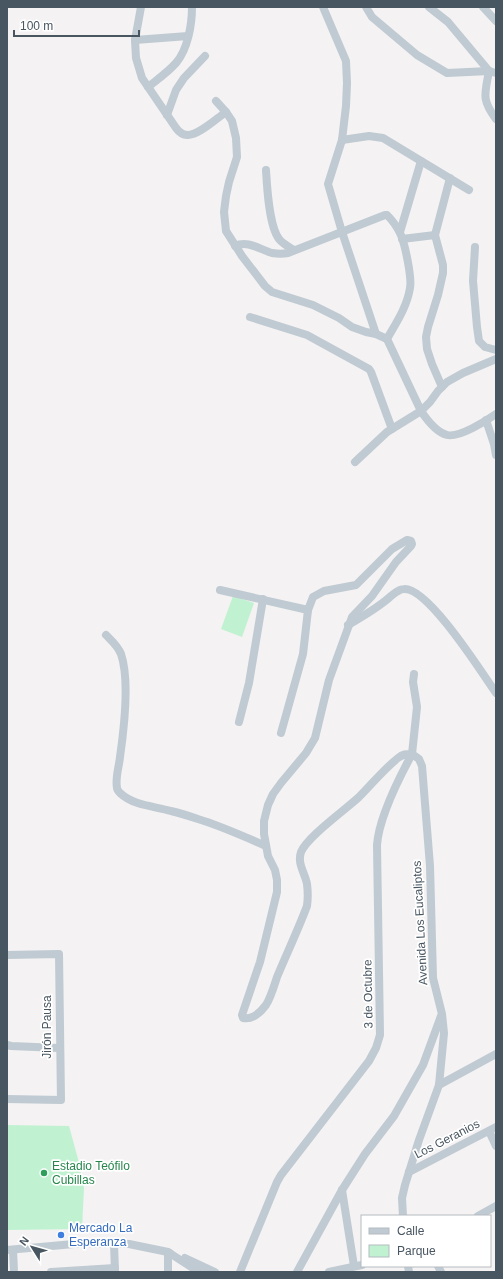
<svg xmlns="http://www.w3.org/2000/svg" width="503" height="1279" font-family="Arial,sans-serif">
<rect width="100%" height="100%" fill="#f4f2f2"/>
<g fill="#c0f2d1">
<path d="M 233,596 L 254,603 L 242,637 L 221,629 Z"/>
<path d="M 7,1125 L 69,1126 L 78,1159 L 84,1188 L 82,1229 L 7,1230 Z"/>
</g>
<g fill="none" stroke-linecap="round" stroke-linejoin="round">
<g stroke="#bfcad2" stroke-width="8">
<path d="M 141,7 L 135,40 L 136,58 L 142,78 L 176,128 C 179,132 182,135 187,135 C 198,136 217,118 226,112"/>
<path d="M 323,7 L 346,61 L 347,83 L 346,106 L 342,140 L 328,184 L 342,232 L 376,334"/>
<path d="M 366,7 L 372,17 L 417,55 L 447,73 L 489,71 L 496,73"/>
<path d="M 429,7 L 448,22 L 489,71"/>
<path d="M 483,7 L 496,21"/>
<path d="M 135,40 L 188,36"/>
<path d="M 489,71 C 485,94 481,99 496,119"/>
<path d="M 148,87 C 158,79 168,72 176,63 C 188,49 192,24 192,7"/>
<path d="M 216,101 L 226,112 L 232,121 L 236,138 L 237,157 L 229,182 L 226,196 L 224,212 L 226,231 L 242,256 L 265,286 L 272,292 L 313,305 L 339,318 L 352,327 L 366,332 L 376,334 L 387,339"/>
<path d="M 167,115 L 176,90 L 184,78 L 205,56"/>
<path d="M 342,140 L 369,136 L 383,138 L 469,190"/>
<path d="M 266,170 C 267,187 269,226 279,239 C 283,244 289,247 294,250"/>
<path d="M 400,232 L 421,161"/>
<path d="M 402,239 L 435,235"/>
<path d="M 235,246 C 248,240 259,249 272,253 C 278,254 283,254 288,253 L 385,215 L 387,215 C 392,220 397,227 400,233 C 405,243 412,278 410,288 C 407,307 396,323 387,339"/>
<path d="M 475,247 L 473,281 L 477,327 L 479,341 L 485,347 L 496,350"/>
<path d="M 250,317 L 307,335 L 369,369 L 371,372 L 392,429"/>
<path d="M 387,339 L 421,411 C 427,420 436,432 447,435 C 459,438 486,421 496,414"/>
<path d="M 442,387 L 432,364 L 427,349 L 426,337 L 428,327 L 438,295 L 443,273 L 443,265 L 435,235 L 450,178"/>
<path d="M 486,420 L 494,444 L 496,455"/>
<path d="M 355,462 L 387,432 L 421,411 L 430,402 L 438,391 L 447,382 L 463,373 L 496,359"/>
<path d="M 220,590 L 308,610"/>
<path d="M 348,625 C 363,616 378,608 391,596 C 395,593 399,589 404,589 C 428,587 482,673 496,693"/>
<path d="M 106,635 C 112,641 118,646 121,654 C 130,680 124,729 120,757 C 119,767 115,778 117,788 C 117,789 119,792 120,793 C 134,806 154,806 171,811 C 180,813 189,816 198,819 C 221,826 243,836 266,846"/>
<path d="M 239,722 L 249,683 L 263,599"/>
<path d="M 7,955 L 59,954 L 61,1100 L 7,1099"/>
<path d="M 7,1045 L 11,1046 L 59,1048"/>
<path d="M 439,1085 L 496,1054"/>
<path d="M 489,1131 L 496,1146"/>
<path d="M 409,1172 L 496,1127"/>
<path d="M 342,1190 L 354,1266"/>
<path d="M 403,1216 L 402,1198 L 405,1185 L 419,1140 L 439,1085 L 444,1033 L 442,1014 L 433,978 L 430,866 L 422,766 L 419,759 L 412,754 L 417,707 L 413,682 L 414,674"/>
<path d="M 478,1216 L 496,1206"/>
<path d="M 114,1243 L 115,1272"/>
<path d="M 7,1250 L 85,1243 L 129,1244 L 168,1252 L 199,1272"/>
<path d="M 13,1250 L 14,1272"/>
<path d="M 185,1258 L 215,1272"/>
<path d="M 408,1266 L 409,1272"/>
<path d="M 438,1266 L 441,1272"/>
<path d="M 51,1272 L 115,1268"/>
<path d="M 168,1272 L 168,1252 L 170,1253"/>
<path d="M 240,1272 L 277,1182 L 281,1175 L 369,1061 L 376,1048 L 380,1035 L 377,845 C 379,817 399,778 412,754 C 406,754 403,754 398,758 C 384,769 372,784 359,797 C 345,810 307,837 301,852 C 297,864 305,873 307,884 C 308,892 308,899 307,906 C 298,930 287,953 277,977 C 274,986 271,997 266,1005 C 260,1013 253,1020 243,1018 L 242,1015 L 260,962 L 277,892 L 277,880 L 275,870 L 268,856 L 264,834 L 264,821 L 268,805 L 273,794 L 281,783 L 306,753 L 315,738 L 329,680 L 352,617 L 372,596 L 396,562 L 411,546 L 412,544 L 411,541 L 407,540 L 392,549 L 356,585 L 324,591 L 313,597 L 308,610 L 303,654 L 281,733"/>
<path d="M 297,1272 L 342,1190 L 365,1154 L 394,1116 L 423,1065 L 441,1016"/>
<path d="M 329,1272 L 362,1265"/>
</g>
</g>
<circle fill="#2e9e5b" stroke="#fff" stroke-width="1.5" cx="44" cy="1173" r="4"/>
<circle fill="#3f7fe0" stroke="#fff" stroke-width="1.5" cx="61" cy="1235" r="4"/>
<g text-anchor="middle" stroke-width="3.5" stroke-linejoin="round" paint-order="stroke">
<g font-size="12" fill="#485661" stroke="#fff">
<text transform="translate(420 923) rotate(-93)" y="4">Avenida Los Eucaliptos</text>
<text transform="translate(368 994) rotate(-91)" y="4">3 de Octubre</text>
<text transform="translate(47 1027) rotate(-90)" y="4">Jirón Pausa</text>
<text transform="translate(447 1139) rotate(-27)" y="4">Los Geranios</text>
</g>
<g font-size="12" fill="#27864d" stroke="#fff" text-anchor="start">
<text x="52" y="1170">Estadio Teófilo<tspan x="52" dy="14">Cubillas</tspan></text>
</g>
<g font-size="12" fill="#366cbe" stroke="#fff" text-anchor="start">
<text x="69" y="1232">Mercado La<tspan x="69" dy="14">Esperanza</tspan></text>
</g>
</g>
<rect width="503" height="1279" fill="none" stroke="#485661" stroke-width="16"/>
<rect x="361" y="1215" width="130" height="52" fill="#ffffff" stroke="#b6bbc0"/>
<rect x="369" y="1228" width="20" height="6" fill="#bfcad2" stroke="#b6bbc0"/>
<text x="397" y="1235" font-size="12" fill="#485661">Calle</text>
<rect x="369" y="1245" width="20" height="12" fill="#c0f2d1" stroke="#b6bbc0"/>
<text x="397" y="1255" font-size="12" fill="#485661">Parque</text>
<g transform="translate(32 1247) rotate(307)" stroke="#ffffff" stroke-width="3" paint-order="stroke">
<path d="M0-3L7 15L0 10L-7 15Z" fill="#485661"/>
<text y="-6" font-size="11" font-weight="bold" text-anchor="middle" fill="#485661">N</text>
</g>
<path d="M14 30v6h125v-6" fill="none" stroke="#485661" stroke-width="2"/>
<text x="20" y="30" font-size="12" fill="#485661" stroke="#ffffff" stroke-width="3" paint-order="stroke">100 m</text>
</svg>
